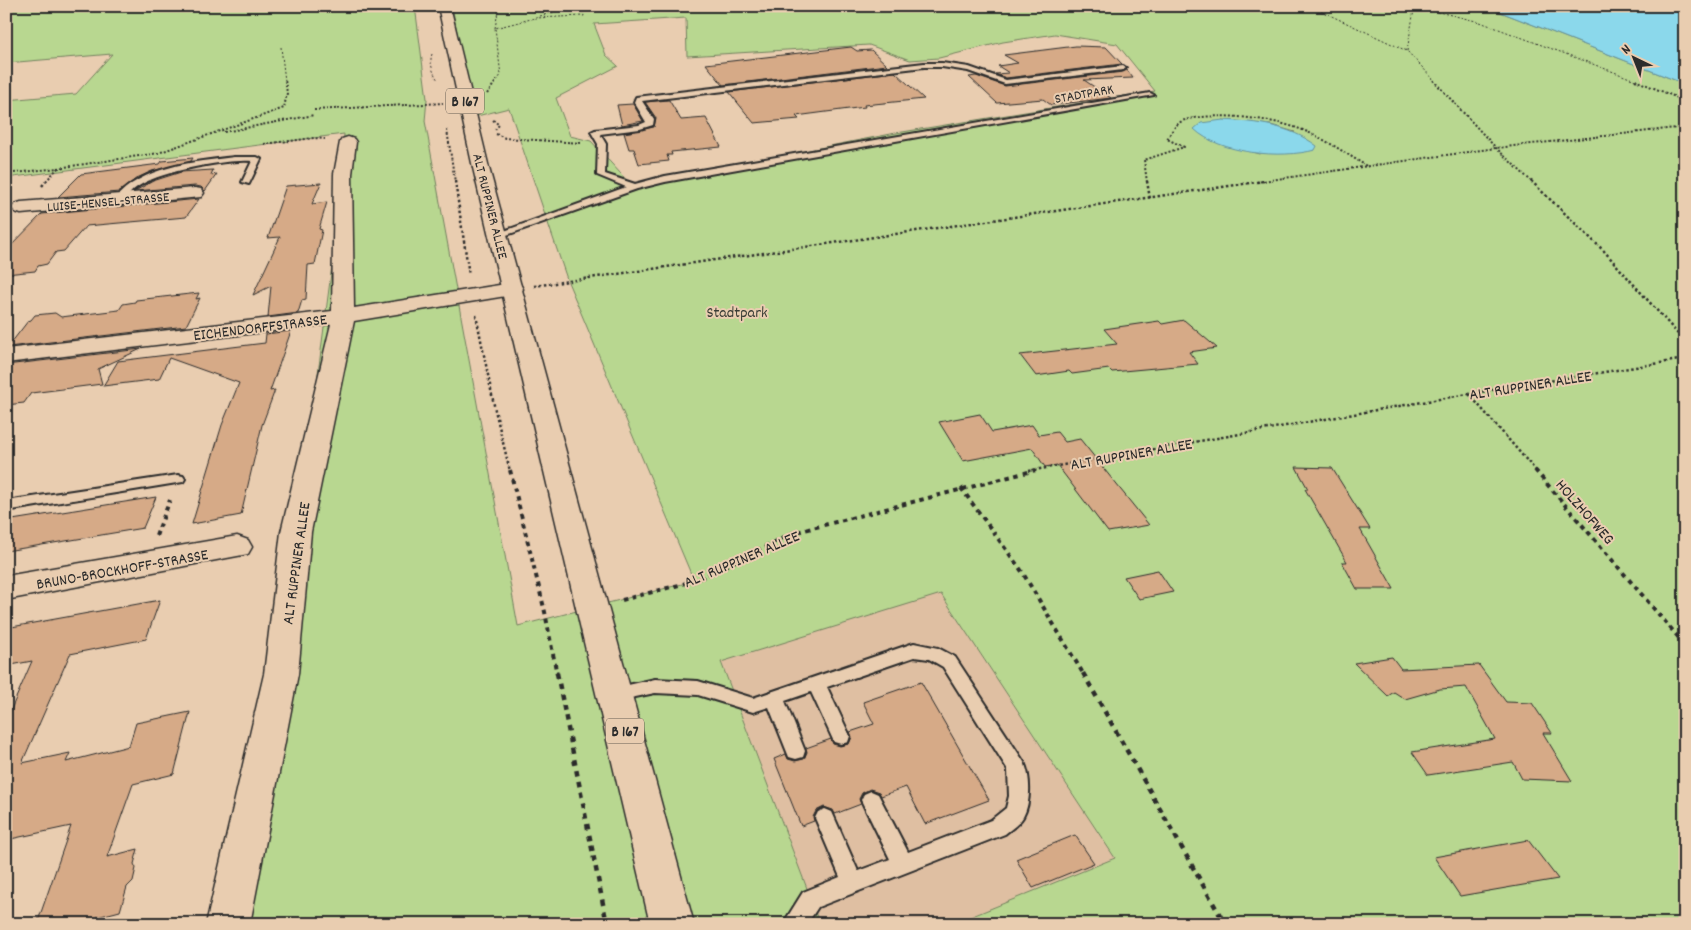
<svg xmlns="http://www.w3.org/2000/svg" width="1691" height="930" font-family="Dekko,sans-serif">
<rect width="100%" height="100%" fill="#e9cdb0"/>
<filter id="ink" filterUnits="userSpaceOnUse"><feTurbulence type="fractalNoise" baseFrequency=".02" numOctaves="2"/><feDisplacementMap in="SourceGraphic" scale="10" xChannelSelector="R" yChannelSelector="G"/><feConvolveMatrix kernelMatrix="1 2 1 2 8 2 1 2 1" color-interpolation-filters="sRGB"/></filter>
<g filter="url(#ink)">
<path fill="#dfbfa2" d="M 941,593 L 1115,858 L 953,924 L 819,924 L 811,899 L 721,661 Z"/>
<path fill="#b8d790" stroke="#72815e" fill-rule="evenodd" d="M 6,6 L 415,6 L 427,99 L 425,121 L 518,626 L 694,581 L 568,282 L 509,108 L 473,117 L 452,6 L 1485,6 L 1685,84 L 1685,924 L 953,924 L 1115,858 L 941,594 L 721,662 L 811,899 L 819,924 L 247,924 L 339,211 L 344,134 L 6,178 L 6,100 L 76,94 L 112,54 L 6,63 ZM 686,18 L 687,56 L 869,45 L 910,60 L 939,58 L 1003,42 L 1055,34 L 1117,44 L 1155,91 L 896,133 L 631,185 L 591,141 L 570,136 L 556,98 L 618,66 L 606,55 L 594,24 ZM 1223,120 L 1271,125 L 1295,132 L 1260,154 L 1210,140 Z"/>
<g fill="#8bd8eb" stroke="#65939e">
<path d="M 1485,6 L 1685,6 L 1685,84 Z"/>
<path d="M 1223,120 C 1257,122 1289,125 1317,146 L 1315,150 C 1281,159 1220,154 1194,129 L 1201,123 Z"/>
</g>
<g fill="#d6aa87" stroke="#2b2b2b">
<path d="M 1076,46 L 1106,47 L 1122,64 L 1006,78 L 995,74 L 1009,73 L 998,66 L 1018,63 L 1004,55 Z"/>
<path d="M 851,47 L 857,51 L 871,50 L 887,65 L 723,85 L 706,64 Z"/>
<path d="M 1127,70 L 1133,78 L 1084,80 L 1111,98 L 1051,105 L 1043,99 L 997,103 L 969,77 L 976,76 L 1005,86 L 1123,72 Z"/>
<path d="M 895,72 L 924,99 L 864,105 L 865,107 L 849,109 L 796,116 L 799,119 L 754,123 L 729,92 Z"/>
<path d="M 669,100 L 681,120 L 706,118 L 721,147 L 671,152 L 672,155 L 667,155 L 669,161 L 639,164 L 634,149 L 629,149 L 624,133 L 654,127 L 656,118 L 645,102 Z"/>
<path d="M 633,104 L 643,121 L 622,125 L 617,105 Z"/>
<path d="M 193,158 L 191,161 L 152,171 L 137,178 L 119,192 L 58,197 L 81,174 L 160,164 L 162,161 Z"/>
<path d="M 213,170 L 211,175 L 217,174 L 205,191 L 201,187 L 195,186 L 135,191 L 153,181 L 181,172 Z"/>
<path d="M 321,183 L 312,204 L 327,202 L 319,229 L 322,230 L 315,264 L 308,265 L 306,299 L 302,300 L 298,313 L 268,317 L 271,286 L 253,295 L 280,237 L 268,238 L 286,186 Z"/>
<path d="M 199,199 L 186,217 L 86,226 L 64,251 L 56,252 L 47,264 L 38,266 L 35,271 L 6,274 L 6,251 L 42,214 Z"/>
<path d="M 199,293 L 196,299 L 200,298 L 186,326 L 8,347 L 28,321 L 31,320 L 35,315 L 55,313 L 61,317 L 119,310 L 123,304 L 135,302 L 136,300 Z"/>
<path d="M 1184,320 L 1217,348 L 1189,352 L 1198,364 L 1112,372 L 1109,369 L 1072,374 L 1069,371 L 1036,376 L 1020,355 L 1117,344 L 1104,329 L 1159,321 L 1162,324 Z"/>
<path d="M 291,331 L 270,391 L 275,390 L 262,425 L 241,515 L 192,524 L 222,425 L 239,383 L 169,358 L 159,379 L 103,386 L 118,361 L 265,343 L 266,334 Z"/>
<path d="M 141,349 L 98,369 L 102,384 L 31,393 L 24,403 L 6,405 L 6,365 Z"/>
<path d="M 980,414 L 992,432 L 1032,425 L 1039,435 L 1057,432 L 1065,442 L 1080,439 L 1149,525 L 1108,532 L 1057,465 L 1045,467 L 1032,448 L 963,461 L 939,422 Z"/>
<path d="M 1296,467 L 1332,468 L 1370,529 L 1360,529 L 1394,589 L 1357,589 L 1342,562 L 1347,562 L 1305,489 L 1308,489 Z"/>
<path d="M 156,497 L 143,528 L 6,551 L 6,521 Z"/>
<path d="M 1158,570 L 1173,592 L 1139,599 L 1124,577 Z"/>
<path d="M 160,600 L 146,639 L 70,654 L 22,763 L 70,753 L 66,762 L 129,746 L 136,723 L 190,712 L 174,774 L 133,784 L 107,857 L 138,849 L 134,864 L 136,868 L 133,881 L 127,887 L 120,911 L 97,917 L 95,924 L 37,924 L 71,826 L 6,840 L 6,721 L 32,661 L 6,666 L 6,628 Z"/>
<path d="M 1392,657 L 1401,669 L 1479,665 L 1506,702 L 1532,703 L 1552,733 L 1543,733 L 1572,781 L 1522,779 L 1513,762 L 1428,775 L 1412,752 L 1495,739 L 1466,687 L 1440,689 L 1405,699 L 1394,692 L 1388,696 L 1354,663 Z"/>
<path d="M 921,682 L 989,800 L 925,824 L 906,787 L 881,796 L 879,792 L 870,789 L 862,793 L 859,799 L 861,804 L 835,814 L 833,810 L 824,807 L 816,811 L 813,817 L 814,821 L 801,826 L 774,759 L 786,754 L 788,759 L 795,761 L 804,759 L 807,752 L 806,748 L 831,739 L 833,744 L 840,746 L 849,744 L 852,737 L 850,732 L 874,724 L 863,702 Z"/>
<path d="M 1075,835 L 1094,863 L 1033,888 L 1016,859 Z"/>
<path d="M 1528,840 L 1558,879 L 1460,896 L 1434,857 Z"/>
</g>
<g fill="none" stroke-linecap="round" stroke-linejoin="round">
<defs>
<g id="lane">
<path d="M 924,63 L 942,63 L 969,67 L 1006,80 L 1123,66 L 1126,68 L 1123,70 L 1005,84 L 968,71 L 942,67 L 924,67 L 642,101 L 654,119 L 653,125 L 640,129 L 600,134 L 606,144 L 605,174 L 635,184 L 665,176 L 1150,93 L 1154,95 L 665,182 L 637,189 L 501,237 L 498,238 L 493,235 L 626,187 L 597,175 L 598,144 L 591,132 L 595,130 L 639,125 L 646,122 L 634,102 L 636,97 Z"/>
<path d="M 234,157 L 257,157 L 261,159 L 249,184 L 242,182 L 252,161 C 226,159 165,171 142,184 C 134,188 128,195 122,202 L 119,203 L 114,200 C 141,166 194,162 234,157 Z"/>
<path d="M 178,475 L 183,476 L 185,479 L 183,482 L 6,511 L 6,501 Z"/>
<path d="M 914,643 L 938,648 L 955,657 L 1024,762 C 1031,777 1031,803 1023,817 C 1019,824 1011,829 1005,834 L 818,907 L 807,924 L 783,924 L 803,892 L 840,877 L 815,818 L 818,812 L 825,809 L 832,812 L 858,871 L 890,859 L 861,800 L 864,794 L 871,791 L 878,794 L 908,852 L 991,820 L 1006,808 L 1009,796 L 1008,770 L 943,667 L 929,659 L 914,657 L 827,687 L 850,736 L 848,742 L 841,744 L 834,742 L 811,692 L 785,701 L 805,751 L 803,757 L 796,759 L 789,757 L 769,707 L 753,712 L 698,695 L 655,693 L 616,701 L 610,699 L 607,694 L 610,689 L 655,679 L 698,681 L 753,698 Z"/>
</g>
<g id="street">
<path d="M 348,137 L 354,139 L 356,142 L 352,174 L 354,308 L 512,283 L 520,284 L 523,289 L 520,294 L 512,295 L 354,321 L 311,532 L 298,674 L 250,924 L 206,924 L 264,674 L 281,532 L 331,324 L 6,363 L 6,349 L 332,311 L 334,174 L 340,142 L 342,139 Z"/>
<path d="M 195,188 L 201,189 L 204,193 L 201,197 L 21,214 L 15,212 L 12,208 L 15,204 L 21,202 Z"/>
<path d="M 237,536 L 248,540 L 252,547 L 248,554 L 6,600 L 6,576 Z"/>
</g>
<path id="primary" d="M 438,6 L 450,6 L 489,168 L 694,924 L 650,924 L 473,168 Z"/>
</defs>
<use href="#lane" stroke="#2b2b2b" stroke-width="4"/>
<use href="#street" stroke="#2b2b2b" stroke-width="3"/>
<use href="#primary" stroke="#2b2b2b" stroke-width="3"/>
<g stroke="#2b2b2b" stroke-width="1" stroke-dasharray="2 2" stroke-linecap="butt">
<path d="M 1310,6 L 1407,51 L 1435,81"/>
<path d="M 1414,6 L 1480,22 L 1638,81"/>
<path d="M 540,16 L 576,6"/>
<path d="M 495,28 L 499,6"/>
<path d="M 281,47 L 285,81"/>
<path d="M 1407,51 L 1414,10 L 1412,6"/>
<path d="M 432,54 C 429,62 433,73 438,80"/>
<path d="M 497,81 L 501,75 L 495,28 L 535,18 L 584,16 L 581,6"/>
</g>
<g stroke="#2b2b2b" stroke-width="2" stroke-dasharray="2 2" stroke-linecap="butt">
<path d="M 1433,80 L 1496,148 L 1532,182"/>
<path d="M 1635,80 L 1685,101"/>
<path d="M 487,94 L 497,80"/>
<path d="M 314,110 L 443,103"/>
<path d="M 493,120 L 499,125 L 495,130"/>
<path d="M 447,130 L 455,182"/>
<path d="M 224,132 L 314,115"/>
<path d="M 496,134 L 505,138 L 581,143"/>
<path d="M 264,144 L 314,138 L 325,139"/>
<path d="M 161,152 L 284,108 L 287,93 L 285,80"/>
<path d="M 58,168 L 159,153"/>
<path d="M 6,174 L 58,168 L 45,182"/>
<path d="M 1147,182 L 1144,160 L 1184,147 L 1167,139 C 1171,132 1177,122 1185,120 C 1217,111 1282,119 1312,134 C 1331,143 1350,156 1368,167"/>
<path d="M 1256,182 L 1496,148 L 1685,127"/>
</g>
<g stroke="#2b2b2b" stroke-width="2.5" stroke-dasharray="2.5 2.5" stroke-linecap="butt">
<path d="M 455,181 L 469,275"/>
<path d="M 1147,181 L 1150,199"/>
<path d="M 1531,181 L 1604,251 L 1685,342"/>
<path d="M 42,186 L 46,181"/>
<path d="M 534,286 L 1264,181"/>
<path d="M 476,315 L 495,410 L 510,471"/>
<path d="M 1469,394 L 1536,471"/>
<path d="M 1029,471 L 1468,394 L 1685,359"/>
</g>
<g stroke="#2b2b2b" stroke-width="4" stroke-dasharray="4.5 4.5" stroke-linecap="butt">
<path d="M 510,470 L 545,612 L 557,675"/>
<path d="M 1535,470 L 1685,645"/>
<path d="M 961,488 L 1021,570 L 1084,675"/>
<path d="M 156,536 L 170,500"/>
<path d="M 622,600 L 694,581 L 793,533 L 1036,470"/>
</g>
<g stroke="#2b2b2b" stroke-width="4.5" stroke-dasharray="5.5 5.5" stroke-linecap="butt">
<path d="M 557,673 L 607,924"/>
<path d="M 1083,673 L 1225,924"/>
</g>
<use href="#lane" fill="#e9cdb0" fill-rule="evenodd"/>
<use href="#street" fill="#e9cdb0" fill-rule="evenodd"/>
<use href="#primary" fill="#e9cdb0" fill-rule="evenodd"/>
</g>
</g>
<g text-anchor="middle" stroke-width="4" stroke-linejoin="round" paint-order="stroke">
<g font-size="14" fill="#2b2b2b" stroke="#e9cdb0">
<text transform="translate(1084 93) rotate(-10)" y="5">STADTPARK</text>
<text transform="translate(108 201) rotate(-5)" y="5">LUISE-HENSEL-STRASSE</text>
<text transform="translate(491 206) rotate(76)" y="5">ALT RUPPINER ALLEE</text>
</g>
<g fill="#e9cdb0" stroke="#645c53" stroke-width="1">
<rect x="446" y="88.5" width="38" height="25" rx="4"/>
<rect x="606" y="718.5" width="38" height="25" rx="4"/>
</g>
<g font-size="15" font-weight="bold" fill="#2b2b2b">
<text x="465" y="106">B 167</text>
<text x="625" y="736">B 167</text>
</g>
<g font-size="16" fill="#393c35" stroke="#e9cdb0">
<text x="737" y="317">Stadtpark</text>
</g>
<g font-size="16" fill="#2b2b2b" stroke="#e9cdb0">
<text transform="translate(260 326) rotate(-7)" y="6">EICHENDORFFSTRASSE</text>
<text transform="translate(1530 384) rotate(-9)" y="6">ALT RUPPINER ALLEE</text>
<text transform="translate(1131 453) rotate(-10)" y="6">ALT RUPPINER ALLEE</text>
<text transform="translate(1586 511) rotate(49)" y="6">HOLZHOFWEG</text>
<text transform="translate(741 558) rotate(-23)" y="6">ALT RUPPINER ALLEE</text>
<text transform="translate(295 563) rotate(-82)" y="6">ALT RUPPINER ALLEE</text>
<text transform="translate(122 568) rotate(-10)" y="6">BRUNO-BROCKHOFF-STRASSE</text>
</g>
</g>
<rect width="1691" height="930" fill="none" stroke="#e9cdb0" stroke-width="25"/>
<rect x="12" y="12" width="1666" height="905" fill="none" stroke="#2b2b2b" stroke-width="2" filter="url(#ink)"/>
<g transform="translate(1634 58) rotate(317)" stroke="#e9cdb0" stroke-width="4" paint-order="stroke">
<path d="M0-4L9 19L0 12L-9 19Z" fill="#2b2b2b"/>
<text y="-8" font-size="14" font-weight="bold" text-anchor="middle" fill="#2b2b2b">N</text>
</g>
</svg>
